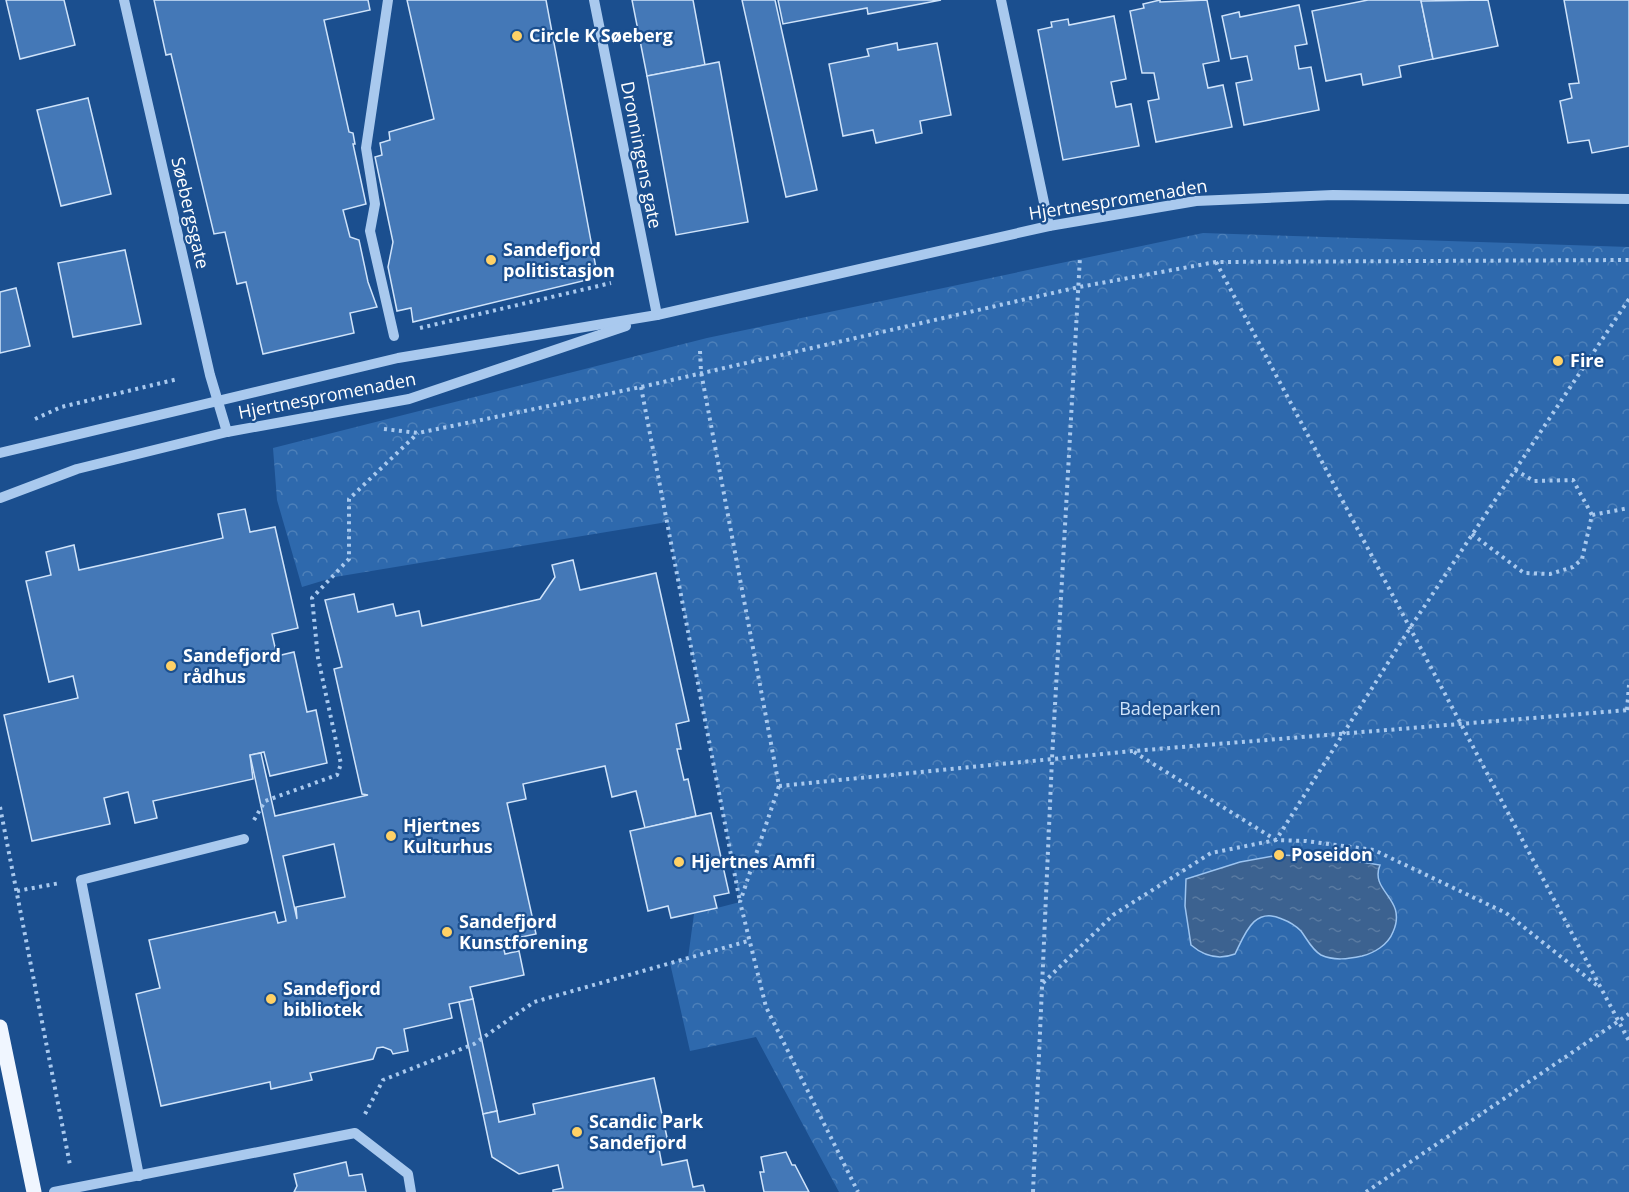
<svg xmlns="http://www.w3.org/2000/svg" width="1629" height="1192" font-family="'Open Sans',sans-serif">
<defs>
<pattern id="forest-crowns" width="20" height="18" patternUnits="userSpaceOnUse" patternTransform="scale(1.5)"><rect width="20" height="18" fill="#2e69ad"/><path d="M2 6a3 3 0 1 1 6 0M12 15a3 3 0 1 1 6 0" fill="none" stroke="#4d80b9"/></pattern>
<pattern id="water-ripples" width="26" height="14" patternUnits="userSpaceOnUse" patternTransform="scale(1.5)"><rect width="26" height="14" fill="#3c6290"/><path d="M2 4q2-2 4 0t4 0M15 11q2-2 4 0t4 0" fill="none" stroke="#597aa1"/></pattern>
</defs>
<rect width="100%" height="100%" fill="#1b4f8f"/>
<path fill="url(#forest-crowns)" d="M 1203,233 L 1629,247 L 1629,1192 L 839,1192 L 756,1037 L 690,1051 L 670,963 L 688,958 L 694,914 L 740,902 L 667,522 L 335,577 L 302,587 L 277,500 L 273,448 L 707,338 Z"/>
<path fill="url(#water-ripples)" stroke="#9cc4f0" stroke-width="1.5" d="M 1279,855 L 1331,857 L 1380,865 C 1369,892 1408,898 1393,932 C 1388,945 1374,953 1362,956 C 1348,959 1334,961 1321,955 C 1312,950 1307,939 1301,931 C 1295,925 1290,922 1282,919 C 1254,906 1245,934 1235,954 C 1219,960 1205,957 1191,945 L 1185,906 L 1186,879 L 1240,862 Z"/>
<g fill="#4478b7" stroke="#cfe3fa" stroke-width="1.5" fill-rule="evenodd">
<path d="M 6,0 L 64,0 L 75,45 L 20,59 Z"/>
<path d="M 154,0 L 368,0 L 370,10 L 324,20 L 349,132 L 353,133 L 355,144 L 353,144 L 366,204 L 343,210 L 350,237 L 359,240 L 368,282 L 377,307 L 350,313 L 354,333 L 263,354 L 246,282 L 237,284 L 225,232 L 214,234 L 171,54 L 166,55 Z"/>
<path d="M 407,0 L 546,0 L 596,268 L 590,272 L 591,279 L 413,322 L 411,308 L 397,311 L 388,267 L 393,242 L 375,157 L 382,155 L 380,143 L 390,140 L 389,132 L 434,119 Z"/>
<path d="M 632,0 L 693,0 L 705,65 L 647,76 Z"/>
<path d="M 742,0 L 775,0 L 817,190 L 786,197 Z"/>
<path d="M 778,0 L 941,0 L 868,14 L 867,8 L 783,24 Z"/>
<path d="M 1160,0 L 1160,2 L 1207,0 L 1219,61 L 1203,64 L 1208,88 L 1223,85 L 1232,127 L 1156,142 L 1148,101 L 1159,99 L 1154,73 L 1142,73 L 1130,11 L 1144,8 L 1143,4 Z"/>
<path d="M 1368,0 L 1421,0 L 1433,59 L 1399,66 L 1401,77 L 1363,85 L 1361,74 L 1326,81 L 1312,11 Z"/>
<path d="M 1488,0 L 1498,46 L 1433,59 L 1421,1 Z"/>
<path d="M 1564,0 L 1629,0 L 1629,146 L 1592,153 L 1589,140 L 1568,143 L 1560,101 L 1572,98 L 1569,84 L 1579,83 Z"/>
<path d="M 1299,5 L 1307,44 L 1295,46 L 1299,69 L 1311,67 L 1319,110 L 1244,125 L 1236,83 L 1252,80 L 1247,56 L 1231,59 L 1222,16 L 1239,12 L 1240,17 Z"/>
<path d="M 1114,16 L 1126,79 L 1111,82 L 1116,107 L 1131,104 L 1139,146 L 1063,160 L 1038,30 L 1052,27 L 1051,22 L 1068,19 L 1069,25 Z"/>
<path d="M 897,43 L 898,50 L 937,43 L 951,115 L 920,121 L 922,133 L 876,143 L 873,130 L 843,136 L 829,64 L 869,56 L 867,49 Z"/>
<path d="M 719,62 L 748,222 L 676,235 L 647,76 Z"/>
<path d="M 88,98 L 111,194 L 61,206 L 37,110 Z"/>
<path d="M 125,250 L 141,324 L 73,337 L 58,263 Z"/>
<path d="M 16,288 L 30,346 L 0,353 L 0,292 Z"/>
<path d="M 245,509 L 250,532 L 275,527 L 298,628 L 272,634 L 277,656 L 294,652 L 307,712 L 316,710 L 327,763 L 270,776 L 264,752 L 250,755 L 253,779 L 153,801 L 157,818 L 135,823 L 128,792 L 104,798 L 110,824 L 32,841 L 4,715 L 78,698 L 73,676 L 49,682 L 26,581 L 51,575 L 46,552 L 74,545 L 79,570 L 223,538 L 218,514 Z"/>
<path d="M 573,560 L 580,590 L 656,573 L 689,721 L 676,724 L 681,749 L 677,749 L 684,780 L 688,779 L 696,816 L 645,828 L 636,791 L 612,797 L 605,766 L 523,784 L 526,799 L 507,803 L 536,934 L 502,941 L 505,954 L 519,951 L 524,975 L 470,987 L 473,999 L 449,1004 L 452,1018 L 404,1029 L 408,1051 L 393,1054 L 391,1050 L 383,1047 L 377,1048 L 373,1059 L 310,1073 L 312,1080 L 271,1089 L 270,1082 L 161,1106 L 136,994 L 160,988 L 149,940 L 275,912 L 278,923 L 286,921 L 250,755 L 261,753 L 275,816 L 368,795 L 362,794 L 334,669 L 342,667 L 325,600 L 354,594 L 358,612 L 393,604 L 396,616 L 419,611 L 422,626 L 540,599 L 555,577 L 552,565 ZM 334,844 L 345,897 L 296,907 L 297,919 L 283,856 Z"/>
<path d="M 711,813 L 729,893 L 714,896 L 717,908 L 671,918 L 668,906 L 648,911 L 630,831 Z"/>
<path d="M 473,999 L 497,1111 L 483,1114 L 459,1002 Z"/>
<path d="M 654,1078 L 668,1142 L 658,1144 L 662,1165 L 687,1160 L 693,1187 L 703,1185 L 705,1192 L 553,1192 L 553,1190 L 563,1188 L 558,1165 L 519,1174 L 492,1157 L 483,1114 L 497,1111 L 499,1122 L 535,1114 L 533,1104 Z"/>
<path d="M 786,1152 L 792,1165 L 795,1165 L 809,1192 L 764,1192 L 760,1172 L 764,1172 L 761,1157 Z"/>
<path d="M 346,1162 L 349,1176 L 362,1174 L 366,1192 L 294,1192 L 297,1186 L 294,1174 Z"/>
</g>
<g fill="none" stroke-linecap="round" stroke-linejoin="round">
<g stroke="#a9c9ee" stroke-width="4" stroke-dasharray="3 4.5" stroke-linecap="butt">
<path d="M 1216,262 L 1629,1041"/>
<path d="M 420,328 L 611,283"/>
<path d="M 700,351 L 701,372 L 779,786 L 740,902 L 766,1007 L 858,1192"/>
<path d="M 641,387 L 740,902"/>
<path d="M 35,419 L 61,407 L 178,379"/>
<path d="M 384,429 L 418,433 L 641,387 L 1079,287 L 1216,262 L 1629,260"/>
<path d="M 1515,470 L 1534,481 L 1573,480 L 1592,515"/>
<path d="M 1472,534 L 1524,573 L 1550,574 L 1573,567 L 1582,559 L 1592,515 L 1629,508"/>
<path d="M 1627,710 L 1629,685"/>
<path d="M 1134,752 L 1276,840 L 1410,628 L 1629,299"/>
<path d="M 779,786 L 1133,751 L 1629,710"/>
<path d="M 0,807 L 70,1165"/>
<path d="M 254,820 L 265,801 L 337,775 L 341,764 L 318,658 L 312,598 L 349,559 L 349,499 L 418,433"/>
<path d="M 17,891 L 60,883"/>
<path d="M 1043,983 L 1113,915 L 1211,853 L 1276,840 L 1306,841 L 1374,850 L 1506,913 L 1599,987"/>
<path d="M 365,1114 L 383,1080 L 474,1044 L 534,1002 L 748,941"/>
<path d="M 1033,1192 L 1052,759 L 1080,257"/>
<path d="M 1366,1192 L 1629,1014"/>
</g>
<g stroke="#a9c9ee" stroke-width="10">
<path d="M 124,0 L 210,375 L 227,432"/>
<path d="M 388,0 L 366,148 L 375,204 L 370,231 L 394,336"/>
<path d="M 594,0 L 657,315"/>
<path d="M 1001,0 L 1049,226"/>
<path d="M 0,453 L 398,358 L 657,315 L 1049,226 L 1196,201 L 1333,195 L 1629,199"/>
<path d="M 0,498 L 77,469 L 227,432 L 409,399 L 626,326"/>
<path d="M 139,1176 L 81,880 L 244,839"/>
<path d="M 54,1192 L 355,1133 L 408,1174 L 411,1192"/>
</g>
<path stroke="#f0f6ff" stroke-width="15" d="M 0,1027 L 34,1192"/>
</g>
<g fill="#ffd166" stroke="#1b4f8f" stroke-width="2">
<circle cx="517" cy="36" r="6"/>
<circle cx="491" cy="260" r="6"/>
<circle cx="1558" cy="361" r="6"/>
<circle cx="171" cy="666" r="6"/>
<circle cx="391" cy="836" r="6"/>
<circle cx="1279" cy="855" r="6"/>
<circle cx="679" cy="862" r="6"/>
<circle cx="447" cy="932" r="6"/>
<circle cx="271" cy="999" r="6"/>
<circle cx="577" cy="1132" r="6"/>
</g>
<g text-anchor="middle" stroke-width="4.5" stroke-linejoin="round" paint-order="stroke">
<g font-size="18" font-weight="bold" fill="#fff" stroke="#1b4f8f" text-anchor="start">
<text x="529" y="42">Circle K Søeberg</text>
<text x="503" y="256">Sandefjord<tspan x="503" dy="21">politistasjon</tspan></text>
<text x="1570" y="367">Fire</text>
<text x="183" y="662">Sandefjord<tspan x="183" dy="21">rådhus</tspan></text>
<text x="403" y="832">Hjertnes<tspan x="403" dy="21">Kulturhus</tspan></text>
<text x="1291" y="861">Poseidon</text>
<text x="691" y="868">Hjertnes Amfi</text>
<text x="459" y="928">Sandefjord<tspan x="459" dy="21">Kunstforening</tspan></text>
<text x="283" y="995">Sandefjord<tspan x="283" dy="21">bibliotek</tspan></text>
<text x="589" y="1128">Scandic Park<tspan x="589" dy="21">Sandefjord</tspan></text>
</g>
<g font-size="18" fill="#fff" stroke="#1b4f8f">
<text transform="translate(641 155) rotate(79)" y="6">Dronningens gate</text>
<text transform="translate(1118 200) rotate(-9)" y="6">Hjertnespromenaden</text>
<text transform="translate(190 213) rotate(77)" y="6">Søebergsgate</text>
<text transform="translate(327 396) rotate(-11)" y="6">Hjertnespromenaden</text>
</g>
<g font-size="18" fill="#cfe3fa" stroke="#1b4f8f">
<text x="1170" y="715">Badeparken</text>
</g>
</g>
</svg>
